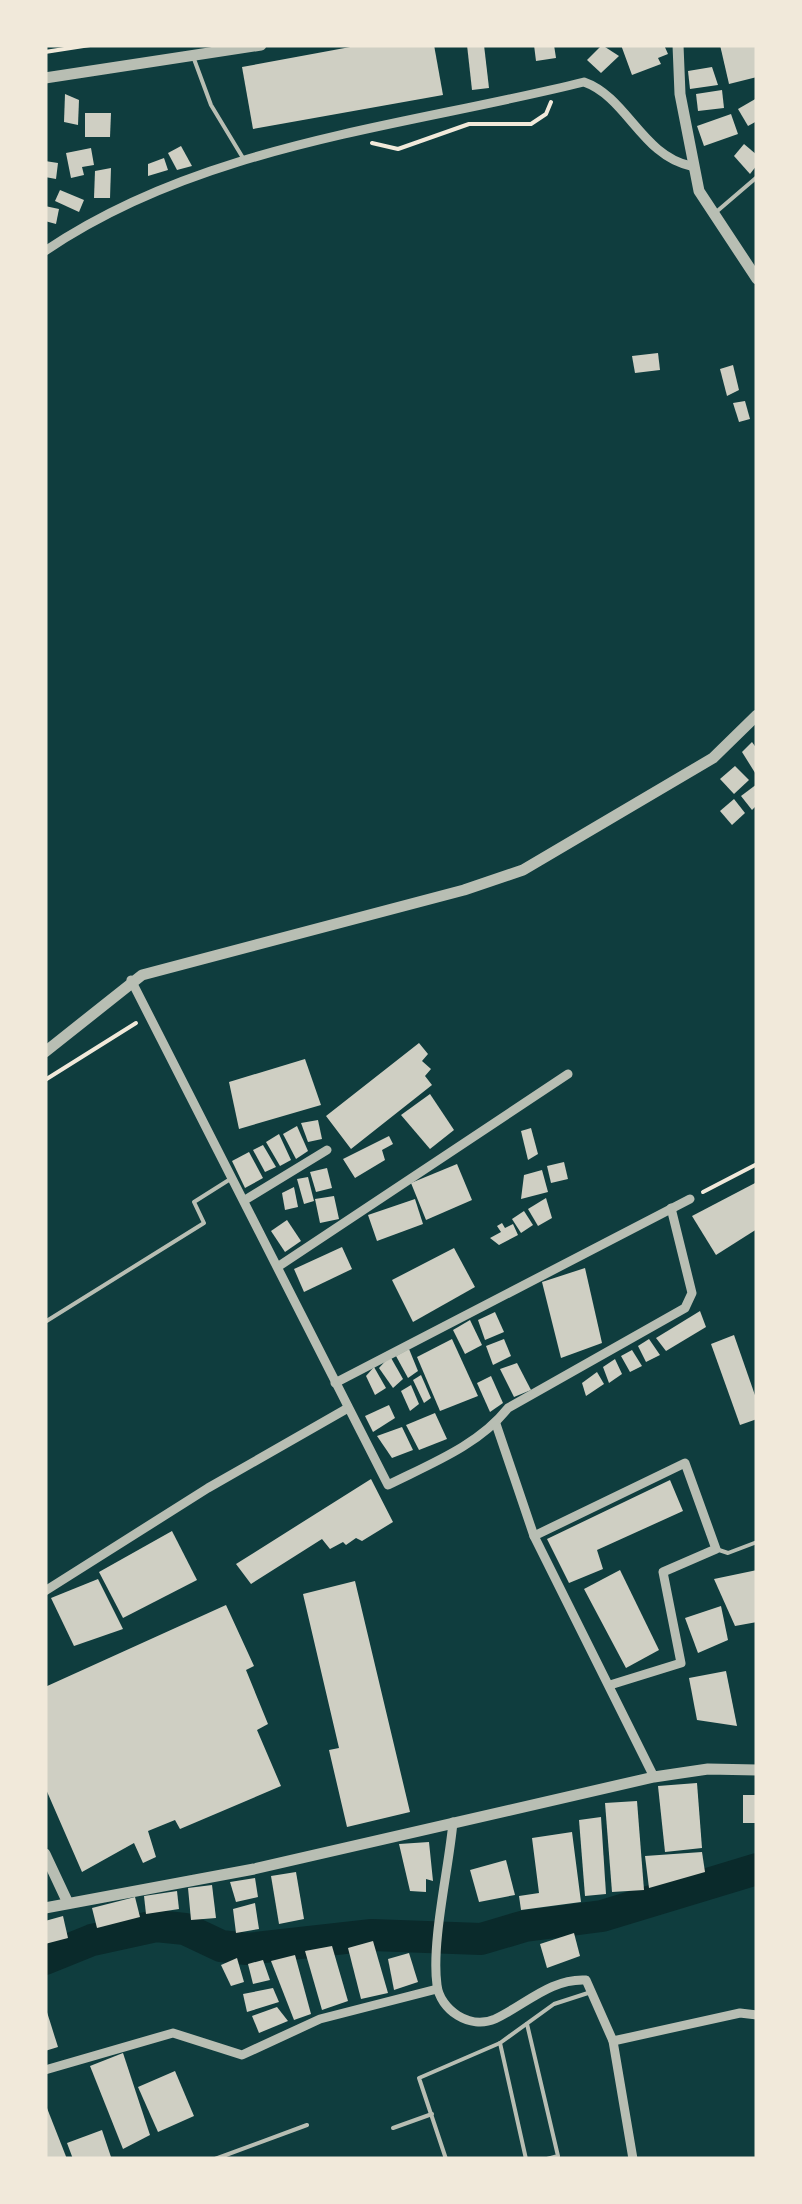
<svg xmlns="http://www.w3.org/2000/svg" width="802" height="2204" font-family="Manrope,sans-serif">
<rect width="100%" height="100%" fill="#0f3d3e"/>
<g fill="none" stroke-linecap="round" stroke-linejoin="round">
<path stroke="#0a2a2b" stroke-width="32" d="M 45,1959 L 92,1940 L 156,1926 L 185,1929 L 221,1946 L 247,1949 L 372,1935 L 481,1939 L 525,1926 L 602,1916 L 757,1869"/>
</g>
<g fill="#cfcfc3">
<path d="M 361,45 L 434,45 L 443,95 L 253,129 L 242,67 Z"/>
<path d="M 467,45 L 484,45 L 489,88 L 472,90 Z"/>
<path d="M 534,45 L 554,45 L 556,58 L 536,61 Z"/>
<path d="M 602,45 L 619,56 L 601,73 L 587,60 Z"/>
<path d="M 621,45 L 664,45 L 668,54 L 658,58 L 661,64 L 632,75 Z"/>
<path d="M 720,45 L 757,45 L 757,77 L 729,84 Z"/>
<path d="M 712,67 L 718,85 L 690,89 L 688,71 Z"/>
<path d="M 722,90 L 724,108 L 698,111 L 696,94 Z"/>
<path d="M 65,94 L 79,100 L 78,125 L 64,122 Z"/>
<path d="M 757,98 L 757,121 L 748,126 L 738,109 Z"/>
<path d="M 85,113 L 111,113 L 110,137 L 85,137 Z"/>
<path d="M 731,114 L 738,134 L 704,146 L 697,126 Z"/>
<path d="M 744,144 L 757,155 L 757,165 L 750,174 L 734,156 Z"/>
<path d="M 181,146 L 192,166 L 177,170 L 168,153 Z"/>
<path d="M 91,148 L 94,165 L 82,167 L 84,175 L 71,178 L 66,153 Z"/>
<path d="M 164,158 L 168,170 L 148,176 L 148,164 Z"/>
<path d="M 45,161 L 58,163 L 56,179 L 45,177 Z"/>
<path d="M 111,168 L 110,198 L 94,198 L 95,171 Z"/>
<path d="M 60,190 L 84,200 L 79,212 L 55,201 Z"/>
<path d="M 45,206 L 59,209 L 56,224 L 45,221 Z"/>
<path d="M 658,353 L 660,370 L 635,373 L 632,356 Z"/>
<path d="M 733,365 L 739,390 L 727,396 L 720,369 Z"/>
<path d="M 745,401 L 750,419 L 739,422 L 733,403 Z"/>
<path d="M 752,742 L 757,749 L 757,776 L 742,752 Z"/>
<path d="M 735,766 L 749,780 L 734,794 L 720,779 Z"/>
<path d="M 757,784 L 757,805 L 752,810 L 741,796 Z"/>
<path d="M 734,799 L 745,813 L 732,825 L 720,811 Z"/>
<path d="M 419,1043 L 428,1054 L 422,1061 L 431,1069 L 425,1076 L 432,1085 L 351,1149 L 326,1116 Z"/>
<path d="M 305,1059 L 321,1105 L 239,1129 L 229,1082 Z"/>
<path d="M 430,1094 L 454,1130 L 430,1149 L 401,1115 Z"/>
<path d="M 318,1120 L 322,1139 L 308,1142 L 301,1123 Z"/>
<path d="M 297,1126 L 308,1151 L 296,1159 L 283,1134 Z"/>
<path d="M 531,1128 L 538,1154 L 528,1160 L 521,1131 Z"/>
<path d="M 279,1134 L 291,1160 L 280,1166 L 266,1142 Z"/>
<path d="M 389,1136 L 393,1144 L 382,1150 L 385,1160 L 355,1178 L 343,1159 Z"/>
<path d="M 263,1145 L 276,1167 L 265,1172 L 253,1150 Z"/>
<path d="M 249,1152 L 263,1178 L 245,1188 L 232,1161 Z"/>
<path d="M 564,1162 L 568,1179 L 551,1183 L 547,1166 Z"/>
<path d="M 457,1164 L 472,1200 L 426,1220 L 411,1183 Z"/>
<path d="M 327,1168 L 332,1188 L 316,1192 L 310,1172 Z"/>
<path d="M 542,1170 L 548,1192 L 521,1199 L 524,1175 Z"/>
<path d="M 308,1177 L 314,1201 L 304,1204 L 297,1179 Z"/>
<path d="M 757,1182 L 757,1229 L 716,1255 L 692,1216 Z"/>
<path d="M 294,1187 L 298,1207 L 285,1210 L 282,1193 Z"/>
<path d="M 334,1196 L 339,1219 L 320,1223 L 315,1199 Z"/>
<path d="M 546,1198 L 552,1218 L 538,1226 L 528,1209 Z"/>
<path d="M 415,1199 L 423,1224 L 377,1241 L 368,1215 Z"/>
<path d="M 524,1211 L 533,1225 L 521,1233 L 512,1219 Z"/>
<path d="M 287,1220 L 301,1241 L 285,1252 L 271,1231 Z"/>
<path d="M 502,1223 L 505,1228 L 513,1224 L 518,1235 L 499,1245 L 490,1238 L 501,1232 L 497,1226 Z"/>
<path d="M 342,1247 L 352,1269 L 304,1292 L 294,1269 Z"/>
<path d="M 454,1248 L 475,1287 L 413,1322 L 392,1280 Z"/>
<path d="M 585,1268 L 602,1343 L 561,1358 L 542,1282 Z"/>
<path d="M 700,1311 L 706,1327 L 666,1351 L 656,1338 Z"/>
<path d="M 495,1312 L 504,1332 L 485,1340 L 478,1320 Z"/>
<path d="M 470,1320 L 482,1345 L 465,1354 L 453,1330 Z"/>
<path d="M 734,1335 L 757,1401 L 757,1419 L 740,1425 L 711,1344 Z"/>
<path d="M 452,1339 L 478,1396 L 440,1411 L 417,1357 Z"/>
<path d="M 504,1339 L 511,1356 L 493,1365 L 486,1346 Z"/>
<path d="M 649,1339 L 660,1355 L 646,1362 L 638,1346 Z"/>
<path d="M 409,1349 L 418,1371 L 408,1378 L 396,1356 Z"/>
<path d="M 632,1350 L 642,1366 L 630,1372 L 621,1356 Z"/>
<path d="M 390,1356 L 403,1379 L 393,1388 L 379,1368 Z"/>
<path d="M 615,1359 L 622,1374 L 609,1383 L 603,1367 Z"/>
<path d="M 517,1363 L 531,1390 L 514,1397 L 500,1369 Z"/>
<path d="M 374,1367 L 386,1388 L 375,1395 L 366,1376 Z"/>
<path d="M 597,1372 L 604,1384 L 586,1396 L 582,1383 Z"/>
<path d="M 421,1375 L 431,1398 L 424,1403 L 413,1380 Z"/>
<path d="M 491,1376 L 503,1403 L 490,1412 L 477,1383 Z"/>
<path d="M 411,1385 L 419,1404 L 410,1411 L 401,1391 Z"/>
<path d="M 389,1405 L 395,1418 L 373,1432 L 365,1416 Z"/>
<path d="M 435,1413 L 447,1439 L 419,1450 L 406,1425 Z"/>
<path d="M 402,1427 L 413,1450 L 392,1458 L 377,1436 Z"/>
<path d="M 371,1479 L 393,1522 L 362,1541 L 356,1538 L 346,1545 L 343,1542 L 330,1549 L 322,1539 L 251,1584 L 236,1564 Z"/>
<path d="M 670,1480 L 683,1511 L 597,1550 L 603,1569 L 569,1583 L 547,1539 Z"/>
<path d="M 172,1531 L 197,1580 L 123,1618 L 99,1572 Z"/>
<path d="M 620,1570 L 659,1650 L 626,1668 L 584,1589 Z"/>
<path d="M 757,1570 L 757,1622 L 735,1626 L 714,1579 Z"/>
<path d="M 98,1579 L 123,1629 L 74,1646 L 51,1598 Z"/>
<path d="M 355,1581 L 410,1812 L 347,1827 L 329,1750 L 339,1748 L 303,1594 Z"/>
<path d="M 226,1605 L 254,1666 L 246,1670 L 268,1724 L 257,1730 L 281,1786 L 180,1829 L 175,1820 L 148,1831 L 156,1857 L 143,1863 L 134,1843 L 82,1872 L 45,1787 L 45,1687 Z"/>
<path d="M 721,1606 L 728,1640 L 698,1653 L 685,1618 Z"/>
<path d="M 726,1671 L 737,1726 L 697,1720 L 689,1678 Z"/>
<path d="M 697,1783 L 702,1848 L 665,1852 L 658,1786 Z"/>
<rect x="743" y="1795" width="14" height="28"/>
<path d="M 637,1801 L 644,1890 L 612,1892 L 605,1803 Z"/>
<path d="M 601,1817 L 606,1894 L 585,1896 L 579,1820 Z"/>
<path d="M 572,1832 L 581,1902 L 521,1910 L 519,1896 L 539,1893 L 532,1838 Z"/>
<path d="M 429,1842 L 433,1881 L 426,1879 L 426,1892 L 410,1891 L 399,1844 Z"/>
<path d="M 702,1852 L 705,1872 L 649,1888 L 645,1856 Z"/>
<path d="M 506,1860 L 515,1895 L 479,1902 L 470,1870 Z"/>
<path d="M 296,1872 L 304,1919 L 279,1924 L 271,1876 Z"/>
<path d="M 255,1878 L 258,1897 L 236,1902 L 230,1882 Z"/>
<path d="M 212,1885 L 216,1918 L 191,1920 L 188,1888 Z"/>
<path d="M 177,1891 L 179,1909 L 146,1914 L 144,1896 Z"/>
<path d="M 135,1897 L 140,1917 L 97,1928 L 92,1908 Z"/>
<path d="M 255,1903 L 259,1929 L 236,1933 L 233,1909 Z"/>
<path d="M 63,1916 L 68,1938 L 45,1944 L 45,1921 Z"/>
<path d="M 574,1933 L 580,1956 L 547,1968 L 540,1944 Z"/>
<path d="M 373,1941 L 388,1993 L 361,1999 L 348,1948 Z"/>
<path d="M 332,1946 L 348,2001 L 322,2010 L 305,1951 Z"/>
<path d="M 409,1953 L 418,1982 L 394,1990 L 388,1959 Z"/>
<path d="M 295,1955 L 311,2014 L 294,2020 L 271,1961 Z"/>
<path d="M 237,1958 L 244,1982 L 231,1986 L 221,1965 Z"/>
<path d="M 263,1960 L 270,1980 L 253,1984 L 248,1964 Z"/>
<path d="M 273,1988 L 279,2002 L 247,2012 L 243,1994 Z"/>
<path d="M 277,2007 L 288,2021 L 259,2033 L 252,2016 Z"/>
<path d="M 46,2009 L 58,2047 L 45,2051 L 45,2010 Z"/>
<path d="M 123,2053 L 150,2135 L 123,2149 L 90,2066 Z"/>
<path d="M 175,2071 L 194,2116 L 158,2132 L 138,2087 Z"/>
<path d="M 45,2103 L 67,2159 L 45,2159 Z"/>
<path d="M 102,2130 L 111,2157 L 73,2159 L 67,2143 Z"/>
</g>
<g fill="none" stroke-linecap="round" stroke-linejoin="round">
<g stroke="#f1e9da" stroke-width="4">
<path d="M 45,52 L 90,45"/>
<path d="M 372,143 L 398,149 L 469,124 L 531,124 L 546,114 L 551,102"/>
<path d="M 45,1080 L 136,1023"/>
<path d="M 703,1192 L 757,1164"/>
</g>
<g stroke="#b8beb3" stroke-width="4">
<path d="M 194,59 L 211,105 L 243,158"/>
<path d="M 715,213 L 757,177"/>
<path d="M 45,1322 L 204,1223 L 194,1202 L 232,1178"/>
<path d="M 719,1550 L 728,1553 L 757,1542"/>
<path d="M 527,2024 L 558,2156 L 547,2159"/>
<path d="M 500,2043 L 526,2159"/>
<path d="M 393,2128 L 432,2114"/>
<path d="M 215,2159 L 307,2125"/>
<path d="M 446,2159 L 419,2078 L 500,2043 L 554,2004 L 588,1993"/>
</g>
<g stroke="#b8beb3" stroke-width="9">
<path d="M 45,251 C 202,144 403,127 584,82 C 627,97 642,156 691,166"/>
<path d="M 131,980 L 388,1485 C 430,1464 479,1445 508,1408 L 685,1308 L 692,1293 L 671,1208"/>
<path d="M 245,1200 L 327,1150"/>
<path d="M 279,1266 L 568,1074"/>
<path d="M 335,1383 L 690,1199"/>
<path d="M 496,1424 L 534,1536 L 654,1777"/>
<path d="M 534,1536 L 685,1463 L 716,1549 L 663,1572 L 681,1663 L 610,1685"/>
<path d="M 45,1591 L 208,1488 L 348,1408"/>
<path d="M 453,1822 C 449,1868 431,1942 437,1985 C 440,2010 470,2030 495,2019 C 525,2005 551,1978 586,1980 L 613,2041 L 633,2159"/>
<path d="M 613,2041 L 740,2013 L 757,2015"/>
<path d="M 45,2070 L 173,2033 L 242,2055 L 320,2019 L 437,1989"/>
</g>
<g stroke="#b8beb3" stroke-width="11">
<path d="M 678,45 L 680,94 L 699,191 L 757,279"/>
<path d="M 45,78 L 261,45"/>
<path d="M 45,1052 L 142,975 L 464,890 L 523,870 L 713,758 L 757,715"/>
<path d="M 45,1854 L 68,1903"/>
<path d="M 45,1908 L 254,1869 L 654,1777 L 708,1769 L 757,1770"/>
</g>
</g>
<rect width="802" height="2204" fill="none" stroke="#f1e9da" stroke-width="95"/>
</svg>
